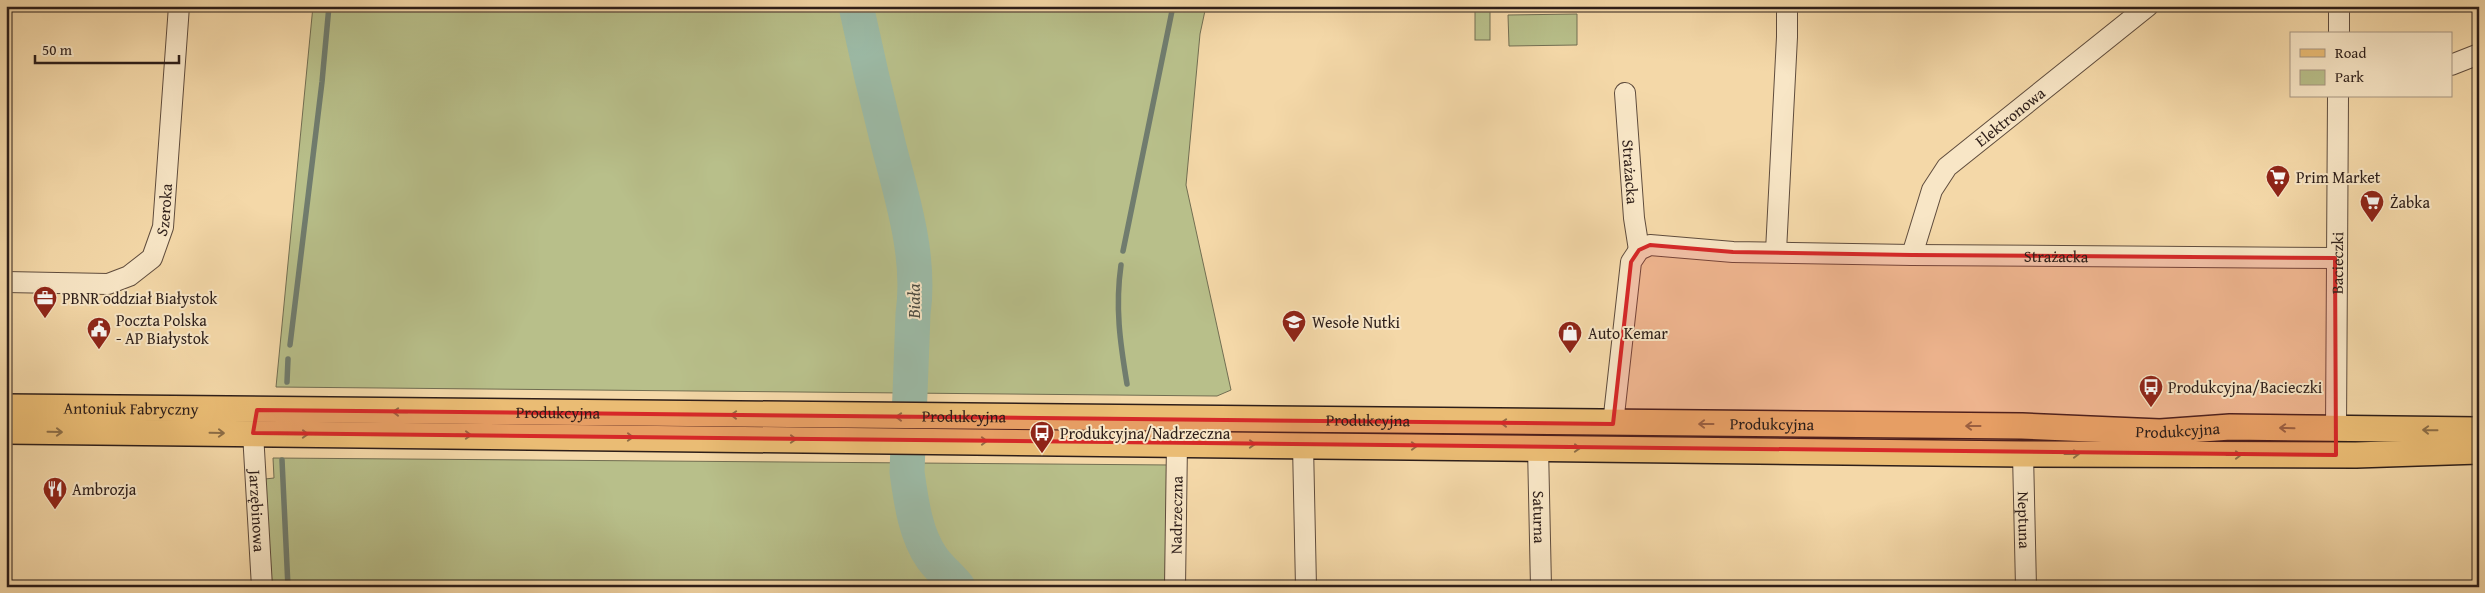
<svg xmlns="http://www.w3.org/2000/svg" width="2485" height="593" font-family="'Gentium Book Plus',serif">
<rect width="100%" height="100%" fill="#f4d8a8"/>
<filter id="stains"><feTurbulence type="fractalNoise" baseFrequency=".004" numOctaves="4"/><feColorMatrix values="0 0 0 0 .2 0 0 0 0 .09 0 0 0 0 .02 0 0 0 .5 -.17"/></filter>
<radialGradient id="worn" r=".72"><stop offset=".6" stop-color="#630" stop-opacity="0"/><stop offset="1" stop-color="#630" stop-opacity=".3"/></radialGradient>
<g fill="#b8bf8a" stroke="#726e52">
<path d="M 313,6 L 1206,6 L 1200,34 L 1186,185 L 1231,390 L 1217,396 L 276,387 Z"/>
<rect x="1475" y="6" width="15" height="34"/>
<path d="M 1577,14 L 1577,45 L 1509,46 L 1508,15 Z"/>
<path d="M 273,458 L 1172,465 L 1169,587 L 272,587 L 265,479 L 274,478 Z"/>
</g>
<g fill="none" stroke-linecap="round" stroke-linejoin="round">
<g stroke="#707c6e" stroke-width="5.5">
<path d="M 1123,251 L 1173,6"/>
<path d="M 1121,265 C 1115,307 1120,342 1127,384"/>
<path d="M 290,345 L 322,82 L 329,6"/>
<path d="M 287,382 L 288,359"/>
<path d="M 282,460 L 288,587"/>
</g>
<path stroke="#9cbaa6" stroke-width="35" d="M 856,6 C 866,53 877,100 889,147 C 903,201 921,258 913,314 L 907,472 C 911,500 915,534 932,558 C 939,568 950,577 958,587"/>
<defs>
<g id="minor">
<path d="M 2339,34 L 2339,6"/>
<path d="M 2451,65 L 2479,54"/>
<path id="s1" d="M 1625,93 L 1634,218 L 1639,250"/>
<path d="M 1776,251 L 1787,37 L 1787,6"/>
<path id="s2" d="M 1912,255 L 1932,190 L 1947,167 L 2148,6"/>
<path id="s3" d="M 6,282 L 108,284 L 129,276 L 152,258 L 163,227 L 179,6"/>
<path id="s4" d="M 1613,424 L 1631,262 L 1639,250 L 1650,245 L 1733,252 L 1912,255 L 2335,258"/>
<path id="s5" d="M 2336,429 L 2338,96"/>
<path id="s6" d="M 253,433 L 262,587"/>
<path d="M 1303,445 L 1306,587"/>
<path id="s7" d="M 1538,447 L 1541,587"/>
<path id="s8" d="M 2023,454 L 2026,587"/>
<path id="s9" d="M 1175,587 L 1177,443"/>
</g>
<g id="major">
<path id="s10" d="M 6,407 L 2022,426 L 2160,432 L 2230,427 L 2479,430"/>
<path d="M 6,431 L 2023,454 L 2356,455 L 2479,451"/>
</g>
</defs>
<use href="#minor" stroke="#5f4c3d" stroke-width="22"/>
<use href="#major" stroke="#2d1e19" stroke-width="28"/>
<use href="#minor" stroke="#f8e6c6" stroke-width="20"/>
<use href="#major" stroke="#eabc74" stroke-width="25"/>
</g>
<defs><path id="oneway-shaft" d="M-6 0H5M1.5-3L5.5 0L1.5 3" fill="none" stroke-width="1.6" stroke-linecap="round" stroke-linejoin="round" transform="scale(1.25)"/></defs>
<g stroke="#8c6d46">
<use href="#oneway-shaft" transform="translate(400 412) rotate(-179)"/>
<use href="#oneway-shaft" transform="translate(738 415) rotate(-179)"/>
<use href="#oneway-shaft" transform="translate(903 417) rotate(-179)"/>
<use href="#oneway-shaft" transform="translate(1508 423) rotate(-179)"/>
<use href="#oneway-shaft" transform="translate(1706 424) rotate(-180)"/>
<use href="#oneway-shaft" transform="translate(1973 426) rotate(-180)"/>
<use href="#oneway-shaft" transform="translate(2287 428) rotate(-179)"/>
<use href="#oneway-shaft" transform="translate(2430 430) rotate(-179)"/>
<use href="#oneway-shaft" transform="translate(55 432) rotate(1)"/>
<use href="#oneway-shaft" transform="translate(217 433) rotate(1)"/>
<use href="#oneway-shaft" transform="translate(301 434) rotate(1)"/>
<use href="#oneway-shaft" transform="translate(464 435) rotate(1)"/>
<use href="#oneway-shaft" transform="translate(626 437) rotate(1)"/>
<use href="#oneway-shaft" transform="translate(789 439) rotate(1)"/>
<use href="#oneway-shaft" transform="translate(980 441)"/>
<use href="#oneway-shaft" transform="translate(1248 444) rotate(1)"/>
<use href="#oneway-shaft" transform="translate(1410 446)"/>
<use href="#oneway-shaft" transform="translate(1573 448) rotate(1)"/>
<use href="#oneway-shaft" transform="translate(2072 454)"/>
<use href="#oneway-shaft" transform="translate(2234 455)"/>
</g>
<path fill="#d62828" fill-opacity="0.2" stroke="#d62828" stroke-width="4" stroke-linejoin="round" d="M 1650,245 L 1733,252 L 1912,255 L 2335,258 L 2336,455 L 253,433 L 257,410 L 1613,424 L 1631,262 L 1639,250 Z"/>
<defs>
<symbol id="supermarket-pin" viewBox="-11 -11 22 30"><path d="M0 17L-7.5 6A9.5 9.5 0 1 1 7.5 6Z" fill="#8f2418" stroke="#f8e6c6"/><path d="M-6-5.5h2.5l.6 2H6L4.5 2H-2.5L-4.4-4H-6ZM-1.5 3.2a1.3 1.3 0 1 0 .1 0ZM3 3.2a1.3 1.3 0 1 0 .1 0Z" fill="#fff"/></symbol>
<symbol id="office-pin" viewBox="-11 -11 22 30"><path d="M0 17L-7.5 6A9.5 9.5 0 1 1 7.5 6Z" fill="#8f2418" stroke="#f8e6c6"/><path d="M-6-3h4V-5.5h4V-3h4V5H-6ZM-1-4.5V-3h2v-1.5ZM-6 0V1H6V0Z" fill="#fff"/></symbol>
<symbol id="school-pin" viewBox="-11 -11 22 30"><path d="M0 17L-7.5 6A9.5 9.5 0 1 1 7.5 6Z" fill="#8f2418" stroke="#f8e6c6"/><path d="M0-5L7-2L0 1L-7-2ZM-4 1L0 2.5L4 1V4Q0 6-4 4Z" fill="#fff"/></symbol>
<symbol id="civic-pin" viewBox="-11 -11 22 30"><path d="M0 17L-7.5 6A9.5 9.5 0 1 1 7.5 6Z" fill="#8f2418" stroke="#f8e6c6"/><path d="M-.6-6.5H3V-4.5H.6V-3L4-1V1h2V6H-6V1h2V-1L-.6-3ZM-1.2 2.5V6h2.4V2.5Z" fill="#fff"/></symbol>
<symbol id="shop-pin" viewBox="-11 -11 22 30"><path d="M0 17L-7.5 6A9.5 9.5 0 1 1 7.5 6Z" fill="#8f2418" stroke="#f8e6c6"/><path d="M-5-2.5h2.3a2.7 3.5 0 0 1 5.4 0H5L5.5 6h-11ZM-1.5-2.5h3a1.5 2.3 0 0 0-3 0Z" fill="#fff"/></symbol>
<symbol id="bus-pin" viewBox="-11 -11 22 30"><path d="M0 17L-7.5 6A9.5 9.5 0 1 1 7.5 6Z" fill="#8f2418" stroke="#f8e6c6"/><path d="M-5-6H5V4H4V6H2V4H-2V6H-4V4H-5ZM-3.5-4V0h7V-4ZM-3.5 1.2v1.5H-2V1.2ZM2 1.2v1.5H3.5V1.2Z" fill="#fff"/></symbol>
<symbol id="restaurant-pin" viewBox="-11 -11 22 30"><path d="M0 17L-7.5 6A9.5 9.5 0 1 1 7.5 6Z" fill="#8f2418" stroke="#f8e6c6"/><path d="M-5-6h1v4h1v-4h1v4h1v-4h1v5L-1.5 .5V6h-2V.5L-5-1ZM5-6V6H3V1.5H1.5Q1.5-4 5-6Z" fill="#fff"/></symbol>
</defs>
<g fill-rule="evenodd">
<use href="#supermarket-pin" x="2264" y="163" width="28" height="38"/>
<use href="#supermarket-pin" x="2358" y="188" width="28" height="38"/>
<use href="#office-pin" x="31" y="284" width="28" height="38"/>
<use href="#school-pin" x="1280" y="308" width="28" height="38"/>
<use href="#civic-pin" x="85" y="315" width="28" height="38"/>
<use href="#shop-pin" x="1556" y="319" width="28" height="38"/>
<use href="#bus-pin" x="2137" y="373" width="28" height="38"/>
<use href="#bus-pin" x="1028" y="419" width="28" height="38"/>
<use href="#restaurant-pin" x="41" y="475" width="28" height="38"/>
</g>
<g text-anchor="middle" stroke-width="4" stroke-linejoin="round" paint-order="stroke">
<g font-size="16" fill="#2d1e19" stroke="#f8e6c6">
<text dy="6" stroke="none"><textPath href="#s2" startOffset="176">Elektronowa</textPath></text>
<text dy="6" stroke="none"><textPath href="#s1" startOffset="79">Strażacka</textPath></text>
<text dy="6" stroke="none"><textPath href="#s3" startOffset="204">Szeroka</textPath></text>
<text dy="6" stroke="none"><textPath href="#s4" startOffset="596">Strażacka</textPath></text>
<text dy="6" stroke="none"><textPath href="#s5" startOffset="166">Bacieczki</textPath></text>
<text dy="6" stroke="none"><textPath href="#s10" startOffset="125">Antoniuk Fabryczny</textPath></text>
<text dy="6" stroke="none"><textPath href="#s10" startOffset="552">Produkcyjna</textPath></text>
<text dy="6" stroke="none"><textPath href="#s10" startOffset="958">Produkcyjna</textPath></text>
<text dy="6" stroke="none"><textPath href="#s10" startOffset="1362">Produkcyjna</textPath></text>
<text dy="6" stroke="none"><textPath href="#s10" startOffset="1766">Produkcyjna</textPath></text>
<text dy="6" stroke="none"><textPath href="#s10" startOffset="2172">Produkcyjna</textPath></text>
<text dy="6" stroke="none"><textPath href="#s6" startOffset="78">Jarzębinowa</textPath></text>
<text dy="6" stroke="none"><textPath href="#s9" startOffset="72">Nadrzeczna</textPath></text>
<text dy="6" stroke="none"><textPath href="#s7" startOffset="70">Saturna</textPath></text>
<text dy="6" stroke="none"><textPath href="#s8" startOffset="66">Neptuna</textPath></text>
</g>
<g font-size="16" fill="#2d1e19" stroke="#f8e6c6" text-anchor="start">
<text x="2296" y="183">Prim Market</text>
<text x="2390" y="208">Żabka</text>
<text x="62" y="304">PBNR oddział Białystok</text>
<text x="116" y="326">Poczta Polska<tspan x="116" dy="18">- AP Białystok</tspan></text>
<text x="1312" y="328">Wesołe Nutki</text>
<text x="1588" y="339">Auto Kemar</text>
<text x="2168" y="393">Produkcyjna/Bacieczki</text>
<text x="1060" y="439">Produkcyjna/Nadrzeczna</text>
<text x="72" y="495">Ambrozja</text>
</g>
<g font-size="18" font-style="italic" fill="#4e4d43" stroke="#f8e6c6">
<text transform="translate(914 301) rotate(-90)" y="6">Biała</text>
</g>
</g>
<rect width="2485" height="593" fill="none" stroke="#f4d8a8" stroke-width="25"/>
<rect x="8" y="8" width="2470" height="578" fill="none" stroke="#2d1e19" stroke-width="2.5"/>
<rect x="12" y="12" width="2460" height="568" fill="none" stroke="#2d1e19"/>
<rect x="2290" y="32" width="162" height="65" fill="#f8e6c6" stroke="#a79681"/>
<rect x="2300" y="49" width="25" height="8" fill="#eabc74" stroke="#a79681"/>
<text x="2335" y="58" font-size="15" fill="#2d1e19">Road</text>
<rect x="2300" y="70" width="25" height="15" fill="#b8bf8a" stroke="#a79681"/>
<text x="2335" y="82" font-size="15" fill="#2d1e19">Park</text>
<path d="M35 55v8h144v-8" fill="none" stroke="#2d1e19" stroke-width="2.5"/>
<text x="42" y="55" font-size="15" fill="#2d1e19" stroke="#f8e6c6" stroke-width="4" paint-order="stroke">50 m</text>
<rect width="100%" height="100%" filter="url(#stains)"/>
<rect width="100%" height="100%" fill="url(#worn)"/>
</svg>
